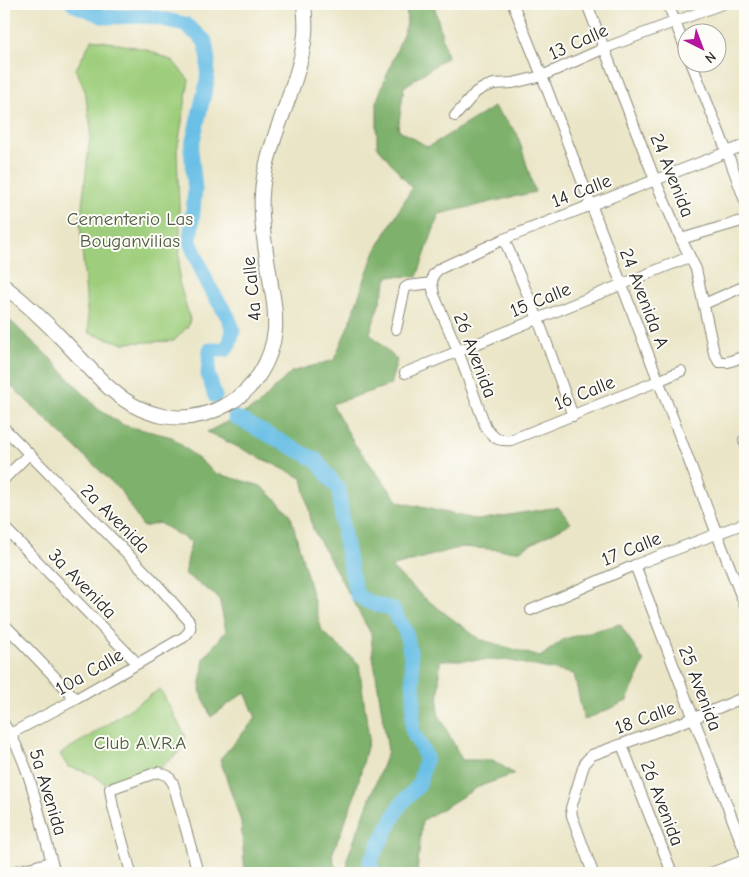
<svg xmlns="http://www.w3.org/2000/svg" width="749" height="877" font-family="'Comic Neue',sans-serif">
<rect width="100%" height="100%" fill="#fdfcf7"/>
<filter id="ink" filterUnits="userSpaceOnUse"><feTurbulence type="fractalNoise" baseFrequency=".02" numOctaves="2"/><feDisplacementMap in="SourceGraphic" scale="10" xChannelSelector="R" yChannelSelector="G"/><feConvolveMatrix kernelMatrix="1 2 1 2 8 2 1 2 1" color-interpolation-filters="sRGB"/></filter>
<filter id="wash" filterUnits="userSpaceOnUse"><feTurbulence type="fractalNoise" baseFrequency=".0096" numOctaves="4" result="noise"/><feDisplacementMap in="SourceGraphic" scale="20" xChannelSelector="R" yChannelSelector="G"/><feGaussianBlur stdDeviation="1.12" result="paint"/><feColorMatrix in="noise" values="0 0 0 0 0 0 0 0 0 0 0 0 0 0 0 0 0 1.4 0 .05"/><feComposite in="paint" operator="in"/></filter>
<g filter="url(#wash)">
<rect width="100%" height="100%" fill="#eae5c6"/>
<g fill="#9ece7c" stroke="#647c54">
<path d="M 92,39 L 145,49 L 173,61 L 189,80 L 177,151 L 180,230 L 179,282 L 190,319 L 189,325 L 174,341 L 122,343 L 89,333 L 80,223 L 91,129 L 85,91 L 76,69 Z"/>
<path d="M 160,689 L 186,737 L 178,753 L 154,773 L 110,789 C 96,774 88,772 68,767 L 60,754 L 91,735 Z"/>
</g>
<g fill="#7eb16c" stroke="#546e4c">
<path d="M 406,4 L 434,4 L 447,57 L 404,87 L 398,129 L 428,147 L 494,107 L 517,133 L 535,192 L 439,214 L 417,277 L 388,276 L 370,333 L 397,360 L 390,385 L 332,404 L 354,443 L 399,502 L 478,520 L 558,507 L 571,523 L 518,551 L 461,547 L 391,567 L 422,596 L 479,639 L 540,657 L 564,639 L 620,624 L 644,662 L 627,701 L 584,720 L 574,674 L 506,660 L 440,660 L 438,713 L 462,760 L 493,760 L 514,774 L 478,787 L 422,821 L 417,873 L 349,873 L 347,859 L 388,751 L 373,656 L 371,634 L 313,529 L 302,478 L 207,432 L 257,406 L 291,372 L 334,360 L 349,324 L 374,253 L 412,188 L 377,146 L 377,100 L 407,24 Z"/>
<path d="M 4,315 L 51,359 L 98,409 L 123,425 L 172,437 L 215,473 L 261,486 L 290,513 L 322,631 L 359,664 L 369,739 L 355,795 L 332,855 L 337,873 L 245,873 L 241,822 L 220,759 L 256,718 L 245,692 L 211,717 L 200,690 L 204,658 L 226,631 L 219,598 L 185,574 L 191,542 L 159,523 L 143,527 L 120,490 L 4,379 Z"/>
</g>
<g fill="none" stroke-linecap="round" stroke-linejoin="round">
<g stroke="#6abfe6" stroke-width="15">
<path d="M 73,4 L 105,17 L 148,16 L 185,24 L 205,41 L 208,60 L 207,81 L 191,149 L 195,190 L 190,242 L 208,285 L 228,317 L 233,330 L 230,342 L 225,350 L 210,350 L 208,374 L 215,396"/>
<path d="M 235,417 L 316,460 L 339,490 L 344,536 L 351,571 L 357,595 L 368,602 L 392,609 L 406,632 L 411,657 L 414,694 L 412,730 L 426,757 L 419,785 L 400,805 L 370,862 L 373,873"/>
</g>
</g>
</g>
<g filter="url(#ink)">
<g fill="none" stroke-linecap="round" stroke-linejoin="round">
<defs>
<g id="minor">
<path d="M 513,4 L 542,76 L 717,534 L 745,606"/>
<path d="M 587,4 L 655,180 L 681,239 L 696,269 L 714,353 L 719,362 L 728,362 L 745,356"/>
<path d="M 668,4 L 686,50"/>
<path d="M 691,62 L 727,152 L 745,201"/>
<path d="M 455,116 L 476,92 L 485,87 L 494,84 L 513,83 L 542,76 L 605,48 L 722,4"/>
<path d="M 504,239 L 538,319 L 573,416"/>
<path d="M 681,239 L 745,220"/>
<path d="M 704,304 L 745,286"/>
<path d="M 396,329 L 405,288 L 408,286 L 432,283"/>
<path d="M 681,371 L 658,381 L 511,440 C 497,441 495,439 486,428 L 458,351 L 434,295 L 432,283 L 433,275 L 439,269 L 504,239 L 745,145"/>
<path d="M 405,373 L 689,257"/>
<path d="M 4,428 L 154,581 L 189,621 C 192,629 190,631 184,637 L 76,699 L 10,734"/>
<path d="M 744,440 L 745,443"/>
<path d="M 4,479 L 29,454"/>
<path d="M 4,527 L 137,663"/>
<path d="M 635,565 L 745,852"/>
<path d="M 531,610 L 635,565 L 745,523"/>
<path d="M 4,624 L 76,699"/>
<path d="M 4,724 C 33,767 40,824 55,873"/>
<path d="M 622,745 L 672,873"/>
<path d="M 10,873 L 51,862"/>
<path d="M 131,873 L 113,807 L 110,789 L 158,772 L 168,776 L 173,783 L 198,873"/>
<path d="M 593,873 L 572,816 L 571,808 L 583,768 L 586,761 L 592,755 L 694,718 L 745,697"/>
<path d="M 711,873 L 745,860"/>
</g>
<path id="major" d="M 4,286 C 26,303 46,322 65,342 C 78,356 91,370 104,383 C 140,418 184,429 228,404 C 255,389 272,360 275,330 C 276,314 274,300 271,285 C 267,255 260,225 262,194 C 263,174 269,155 275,136 C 286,104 302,67 305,34 C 306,24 305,14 304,4"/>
</defs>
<use href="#minor" stroke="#8a8878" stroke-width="12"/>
<use href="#major" stroke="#8a8878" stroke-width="16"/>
<use href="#minor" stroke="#fff" stroke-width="10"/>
<use href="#major" stroke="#fff" stroke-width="14"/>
</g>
</g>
<g text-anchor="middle" stroke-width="4" stroke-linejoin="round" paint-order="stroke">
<g font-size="19" fill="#2b2b2b" stroke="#fdfcf7">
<text transform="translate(578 41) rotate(-24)" y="7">13 Calle</text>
<text transform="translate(673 175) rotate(68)" y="7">24 Avenida</text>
<text transform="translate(581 190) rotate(-21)" y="7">14 Calle</text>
<text transform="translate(251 289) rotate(-96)" y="7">4a Calle</text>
<text transform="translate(645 298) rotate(69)" y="7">24 Avenida A</text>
<text transform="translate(540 299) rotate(-22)" y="7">15 Calle</text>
<text transform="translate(476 355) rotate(69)" y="7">26 Avenida</text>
<text transform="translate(584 392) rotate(-22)" y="7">16 Calle</text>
<text transform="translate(116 518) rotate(45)" y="7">2a Avenida</text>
<text transform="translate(631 548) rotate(-22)" y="7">17 Calle</text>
<text transform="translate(83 583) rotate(46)" y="7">3a Avenida</text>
<text transform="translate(89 671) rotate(-30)" y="7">10a Calle</text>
<text transform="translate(701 688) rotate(69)" y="7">25 Avenida</text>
<text transform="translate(645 717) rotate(-20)" y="7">18 Calle</text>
<text transform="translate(49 792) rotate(73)" y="7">5a Avenida</text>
<text transform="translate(663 803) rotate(69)" y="7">26 Avenida</text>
</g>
<g font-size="19" fill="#4e5c43" stroke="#fdfcf7">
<text x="130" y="225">Cementerio Las<tspan x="130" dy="22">Bouganvilias</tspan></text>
<text x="140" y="749">Club A.V.R.A</text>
</g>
</g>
<rect width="749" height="877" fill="none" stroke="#fdfcf7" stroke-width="20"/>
<g transform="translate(702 48) rotate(138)"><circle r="24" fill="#fdfcf7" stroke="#a9a8a5"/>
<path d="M0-4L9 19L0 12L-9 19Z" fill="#b5179e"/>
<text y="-8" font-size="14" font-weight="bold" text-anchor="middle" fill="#2b2b2b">N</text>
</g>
</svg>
